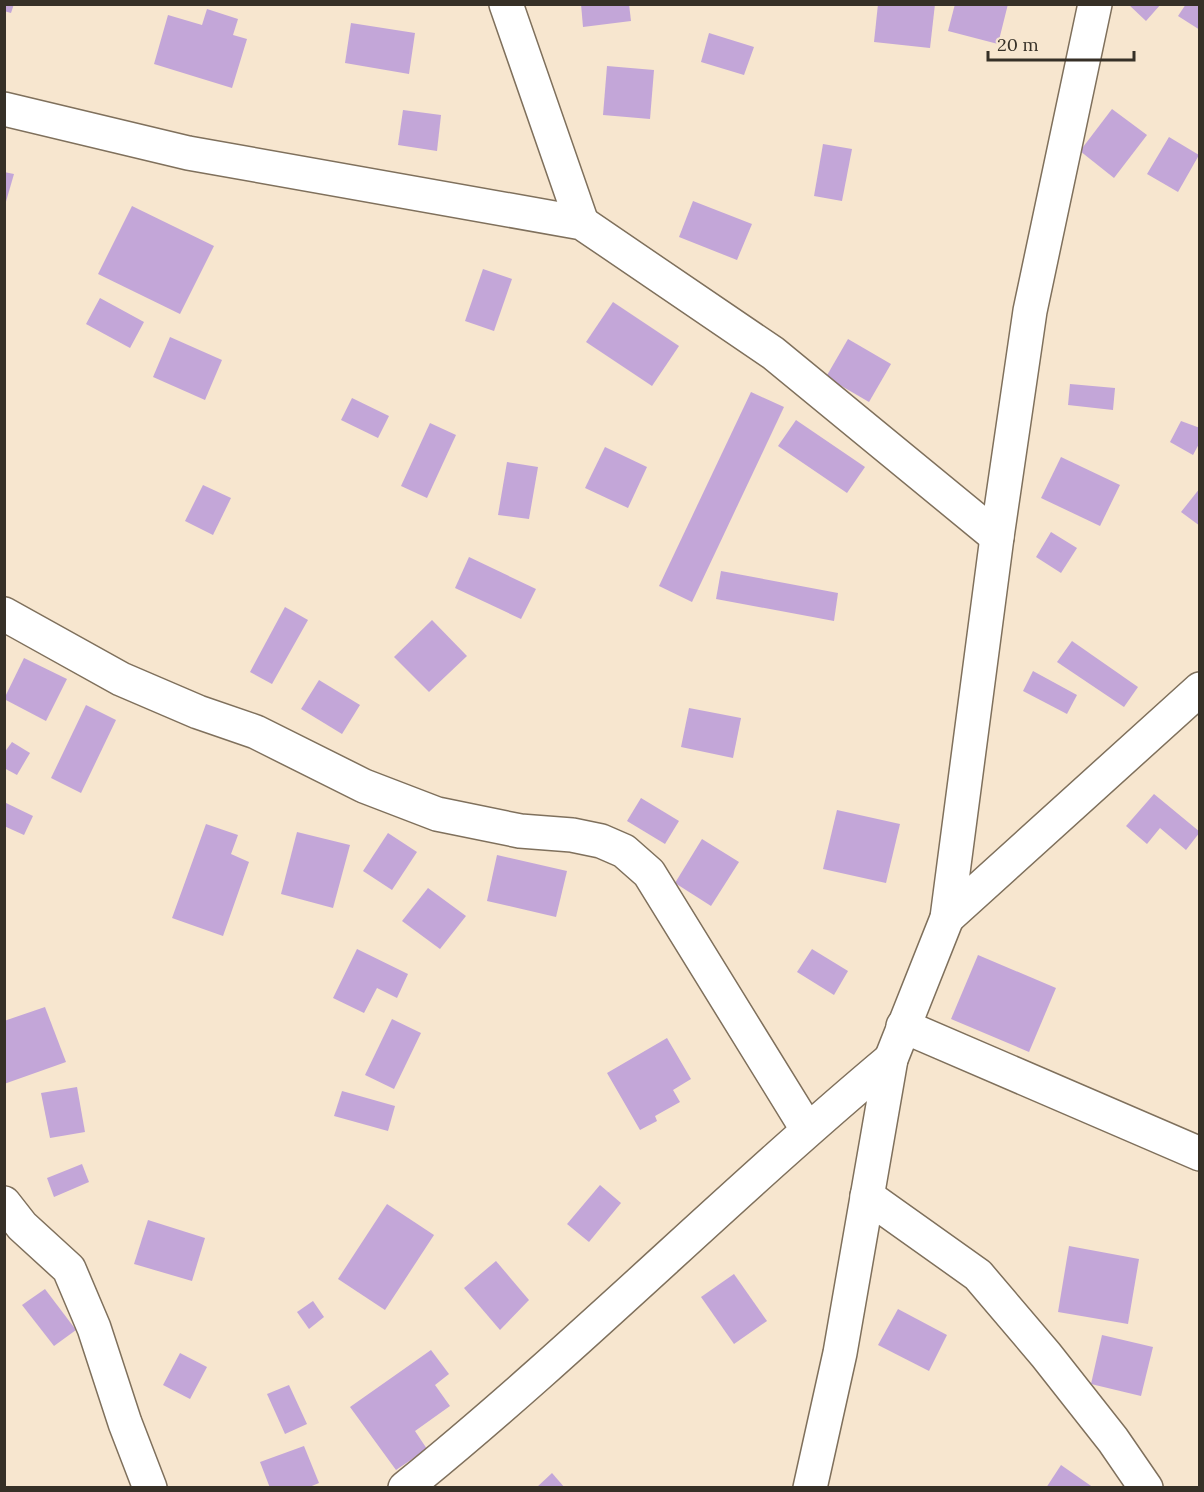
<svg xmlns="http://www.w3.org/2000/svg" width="1204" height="1492" font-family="Lora,serif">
<rect width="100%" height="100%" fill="#f7e6cf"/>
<g fill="#c3a6d8">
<path d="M 4,4 L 14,4 L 11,13 L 4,11 Z"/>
<path d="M 581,4 L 629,4 L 631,21 L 583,27 Z"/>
<path d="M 878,4 L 935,4 L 930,48 L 874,42 Z"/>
<path d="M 955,4 L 1008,4 L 998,44 L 948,31 Z"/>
<path d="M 1128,4 L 1161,4 L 1146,21 Z"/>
<path d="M 1186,4 L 1200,4 L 1200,30 L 1178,16 Z"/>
<path d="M 207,9 L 238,19 L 233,35 L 247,39 L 232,88 L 154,64 L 168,15 L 202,25 Z"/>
<path d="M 351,23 L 415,33 L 409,74 L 345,63 Z"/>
<path d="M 709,33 L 754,47 L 744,75 L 701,62 Z"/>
<path d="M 607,66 L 654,70 L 650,119 L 603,115 Z"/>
<path d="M 1112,109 L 1147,135 L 1114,178 L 1080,151 Z"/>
<path d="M 403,110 L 441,115 L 437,151 L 398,145 Z"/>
<path d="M 1169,137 L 1199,155 L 1178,192 L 1147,174 Z"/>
<path d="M 823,144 L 852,149 L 842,201 L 814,196 Z"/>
<path d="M 4,172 L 14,174 L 5,205 L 4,205 Z"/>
<path d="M 693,201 L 752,224 L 737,260 L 679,237 Z"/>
<path d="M 132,206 L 214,246 L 180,314 L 98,274 Z"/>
<path d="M 483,269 L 512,279 L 494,331 L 465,321 Z"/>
<path d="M 100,298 L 144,322 L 130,348 L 86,324 Z"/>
<path d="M 613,302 L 679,346 L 652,386 L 586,342 Z"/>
<path d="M 170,337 L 222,360 L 205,400 L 153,377 Z"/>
<path d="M 848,339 L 891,364 L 869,402 L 826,377 Z"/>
<path d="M 1070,384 L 1115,388 L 1113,410 L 1068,405 Z"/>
<path d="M 751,392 L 784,407 L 692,602 L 659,586 Z"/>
<path d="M 352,398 L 389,416 L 378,438 L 341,420 Z"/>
<path d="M 796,420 L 865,467 L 847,493 L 778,446 Z"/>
<path d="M 1181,421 L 1200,428 L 1200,442 L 1193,455 L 1170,442 Z"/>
<path d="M 430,423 L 456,435 L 427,498 L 401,486 Z"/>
<path d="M 605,447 L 647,467 L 628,508 L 585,488 Z"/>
<path d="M 1061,457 L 1120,485 L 1100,526 L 1041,498 Z"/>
<path d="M 507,462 L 538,467 L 529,519 L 498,515 Z"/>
<path d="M 203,485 L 231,498 L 213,535 L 185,521 Z"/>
<path d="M 1200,488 L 1200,526 L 1181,512 Z"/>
<path d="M 1051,532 L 1077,548 L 1061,573 L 1036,557 Z"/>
<path d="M 469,557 L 536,589 L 521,619 L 455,588 Z"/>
<path d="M 721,571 L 838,593 L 834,621 L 716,599 Z"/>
<path d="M 285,607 L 308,620 L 272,684 L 250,672 Z"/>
<path d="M 432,620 L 467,656 L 429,692 L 394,657 Z"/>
<path d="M 1072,641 L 1138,687 L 1124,707 L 1057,662 Z"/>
<path d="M 24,658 L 67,679 L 46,721 L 4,699 Z"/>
<path d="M 1033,671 L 1077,695 L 1067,714 L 1023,691 Z"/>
<path d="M 319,680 L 360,705 L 342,734 L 301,709 Z"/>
<path d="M 86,705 L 116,720 L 81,793 L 51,778 Z"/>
<path d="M 689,708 L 741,718 L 733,758 L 681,747 Z"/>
<path d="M 12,742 L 30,753 L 17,775 L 4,768 L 4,753 Z"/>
<path d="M 1154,794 L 1200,832 L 1186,850 L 1160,828 L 1147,844 L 1126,826 Z"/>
<path d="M 641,798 L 679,821 L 665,844 L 627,821 Z"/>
<path d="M 4,802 L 33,816 L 24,835 L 4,826 Z"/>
<path d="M 837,810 L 900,824 L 886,883 L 823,869 Z"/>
<path d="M 206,824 L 238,835 L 231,854 L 249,862 L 223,936 L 172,918 Z"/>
<path d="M 297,832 L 350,845 L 333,908 L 281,894 Z"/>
<path d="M 388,833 L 417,852 L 392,890 L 363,871 Z"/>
<path d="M 702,839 L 739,862 L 711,906 L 675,883 Z"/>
<path d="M 497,855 L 567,871 L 556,917 L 487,901 Z"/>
<path d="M 428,888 L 466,916 L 440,949 L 402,921 Z"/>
<path d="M 357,949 L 408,974 L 397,998 L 377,988 L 364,1013 L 333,998 Z"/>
<path d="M 812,949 L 848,971 L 834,995 L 797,972 Z"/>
<path d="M 978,955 L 1056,988 L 1029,1052 L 951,1019 Z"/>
<path d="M 45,1007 L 66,1062 L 4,1084 L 4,1021 Z"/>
<path d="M 392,1019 L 421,1033 L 394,1089 L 365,1075 Z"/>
<path d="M 667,1038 L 691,1079 L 673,1090 L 680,1102 L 655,1116 L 657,1121 L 640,1130 L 607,1073 Z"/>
<path d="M 77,1087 L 85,1132 L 50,1138 L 41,1093 Z"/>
<path d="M 342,1091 L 395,1106 L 388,1131 L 334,1116 Z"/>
<path d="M 82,1164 L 89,1182 L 54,1197 L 47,1178 Z"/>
<path d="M 600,1185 L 621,1203 L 589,1242 L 567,1224 Z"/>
<path d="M 387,1204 L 434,1235 L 385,1310 L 338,1279 Z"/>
<path d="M 148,1220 L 205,1238 L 192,1281 L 134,1264 Z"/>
<path d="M 1069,1246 L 1139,1259 L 1128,1324 L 1058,1312 Z"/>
<path d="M 496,1261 L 529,1300 L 500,1330 L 464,1288 Z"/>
<path d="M 734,1274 L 767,1321 L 734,1344 L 701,1297 Z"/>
<path d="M 45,1289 L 76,1330 L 54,1346 L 22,1305 Z"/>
<path d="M 313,1301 L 324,1317 L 309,1329 L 297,1312 Z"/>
<path d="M 898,1309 L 947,1335 L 929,1371 L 878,1345 Z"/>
<path d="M 1102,1335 L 1153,1347 L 1141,1396 L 1091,1384 Z"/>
<path d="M 431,1350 L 449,1374 L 435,1385 L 450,1406 L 415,1431 L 427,1449 L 396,1470 L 350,1407 Z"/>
<path d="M 180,1353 L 207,1367 L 190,1399 L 163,1385 Z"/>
<path d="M 289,1385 L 307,1424 L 285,1434 L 267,1394 Z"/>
<path d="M 304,1446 L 319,1483 L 307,1488 L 270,1488 L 260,1462 Z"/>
<path d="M 1061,1465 L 1094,1488 L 1046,1488 Z"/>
<path d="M 552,1473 L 565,1488 L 536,1488 Z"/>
</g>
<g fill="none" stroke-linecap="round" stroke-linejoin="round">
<defs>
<g id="minor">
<path d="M 506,4 L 582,223"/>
<path d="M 4,109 L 188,153 L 582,223 L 773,353 L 997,537"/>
<path d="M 4,614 L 121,679 L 198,712 L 256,732 L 364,786 L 437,814 L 520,831 L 572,835 L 601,841 L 624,851 L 649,873 L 807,1129"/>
<path d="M 947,918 L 1200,689"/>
<path d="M 903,1026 L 1200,1154"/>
<path d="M 867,1196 L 978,1275 L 1046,1355 L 1113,1440 L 1146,1488"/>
<path d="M 4,1203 L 22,1226 L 69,1269 L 94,1328 L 125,1423 L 150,1488"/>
<path d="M 405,1488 C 573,1352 725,1198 891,1059"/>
<path d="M 810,1488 L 840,1353 L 891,1059 L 947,918 L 997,537 L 1030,311 L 1095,4"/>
</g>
</defs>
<use href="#minor" stroke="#7f705c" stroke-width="36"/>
<use href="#minor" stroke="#fff" stroke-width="33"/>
</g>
<rect width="1204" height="1492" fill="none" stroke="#363027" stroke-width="12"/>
<path d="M988 51v9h146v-9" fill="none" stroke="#363027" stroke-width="3"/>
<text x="997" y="51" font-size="18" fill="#363027" stroke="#f7e6cf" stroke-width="4.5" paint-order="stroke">20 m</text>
</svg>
